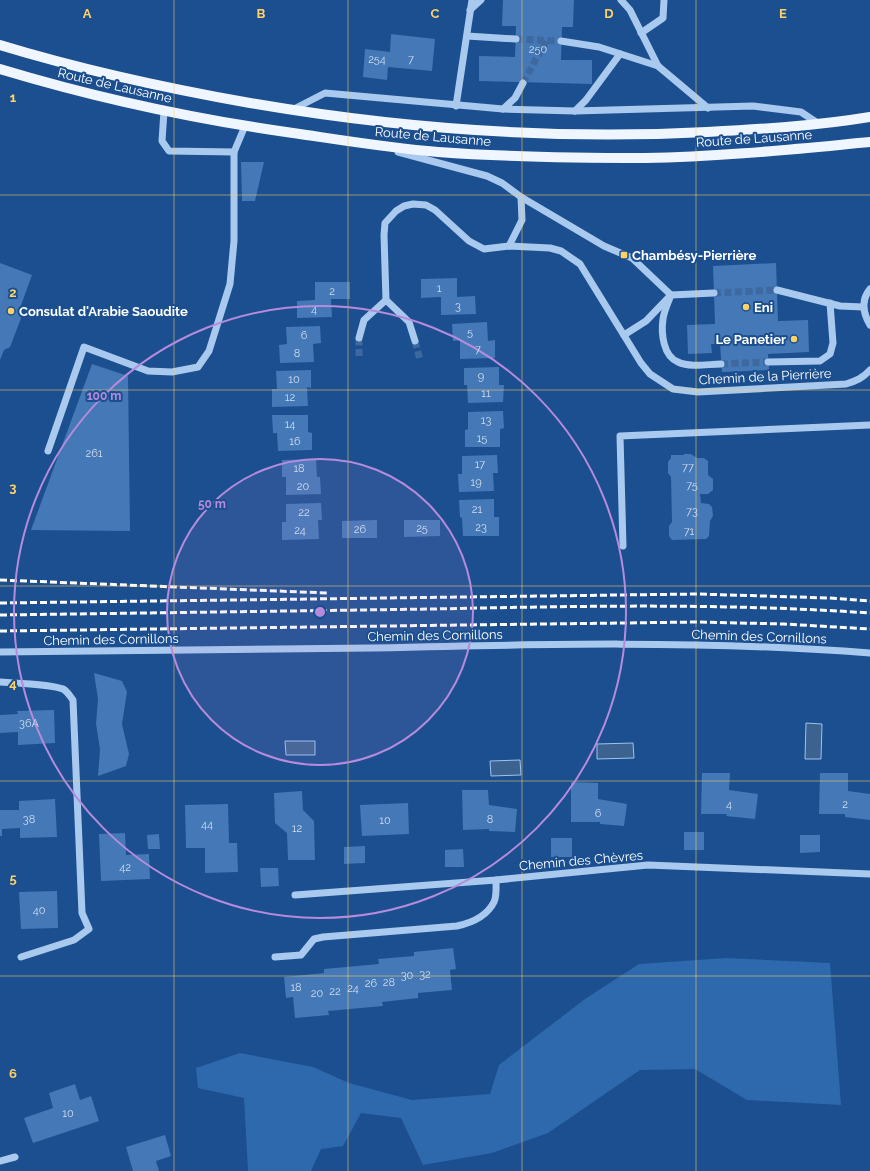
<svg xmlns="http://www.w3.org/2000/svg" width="870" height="1171" font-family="Raleway,sans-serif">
<rect width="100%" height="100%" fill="#1b4f8f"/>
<path fill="#2e69ad" d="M 727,958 L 830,963 L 841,1105 L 747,1100 L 695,1069 L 640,1070 L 548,1133 L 492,1153 L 423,1165 L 401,1118 L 361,1113 L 343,1146 L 321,1149 L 311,1171 L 248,1171 L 244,1098 L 198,1088 L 196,1068 L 240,1053 L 313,1067 L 349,1083 L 412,1100 L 490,1094 L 499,1065 L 585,999 L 639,964 Z"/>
<g fill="#3c6290" stroke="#9cc4f0">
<path d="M 806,723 L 822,724 L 821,759 L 805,759 Z"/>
<path d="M 285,741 L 315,741 L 315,755 L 286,755 Z"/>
<path d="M 633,743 L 634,758 L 597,759 L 597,744 Z"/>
<path d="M 520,760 L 521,775 L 491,776 L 490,761 Z"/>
</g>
<g fill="#4478b7">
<path d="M 503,0 L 574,0 L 573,27 L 562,27 L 561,60 L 592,60 L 592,84 L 479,81 L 479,56 L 515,57 L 516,26 L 502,26 Z"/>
<path d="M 391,34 L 435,39 L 432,71 L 388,67 L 387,80 L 363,77 L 365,49 L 390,52 Z"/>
<path d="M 241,162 L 264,162 L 255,201 L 242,201 Z"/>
<path d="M 0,263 L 32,275 L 20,308 L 23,313 L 10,347 L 4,350 L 0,360 Z"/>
<path d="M 776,263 L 778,321 L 808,320 L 809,352 L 768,354 L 769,370 L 722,372 L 720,344 L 711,344 L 712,353 L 688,354 L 687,325 L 715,324 L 713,266 Z"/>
<path d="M 457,278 L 457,297 L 475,296 L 476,314 L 441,315 L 441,297 L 421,298 L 421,279 Z"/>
<path d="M 315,282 L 350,282 L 350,299 L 331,299 L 332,317 L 297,318 L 297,301 L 315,300 Z"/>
<path d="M 487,322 L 488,341 L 495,340 L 495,358 L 460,359 L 460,340 L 453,341 L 452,324 Z"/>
<path d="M 320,326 L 321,343 L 313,344 L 314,362 L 280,363 L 279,345 L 287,344 L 286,327 Z"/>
<path d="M 92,364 L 128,376 L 130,531 L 31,530 Z"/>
<path d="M 499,367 L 499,385 L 504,385 L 503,402 L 468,403 L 467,385 L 464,385 L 464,368 Z"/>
<path d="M 311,370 L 311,388 L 307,387 L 308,406 L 272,407 L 272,389 L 277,389 L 276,371 Z"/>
<path d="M 503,411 L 504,428 L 500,429 L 500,447 L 465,447 L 465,430 L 468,429 L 468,412 Z"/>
<path d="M 272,415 L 308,415 L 308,432 L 312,433 L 312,450 L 278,451 L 277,433 L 273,433 Z"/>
<path d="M 684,454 L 691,454 L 697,458 L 704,458 L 708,461 L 708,475 L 713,479 L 713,490 L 708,494 L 700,494 L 701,503 L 709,504 L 712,507 L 713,516 L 710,521 L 709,536 L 706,539 L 672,540 L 669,536 L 669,526 L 672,522 L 671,477 L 668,473 L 668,462 L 671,458 L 671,455 L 684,455 Z"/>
<path d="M 497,455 L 498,473 L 493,473 L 494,491 L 459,492 L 458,474 L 462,474 L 462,456 Z"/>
<path d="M 316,459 L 317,477 L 320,477 L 321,494 L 286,495 L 286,477 L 282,477 L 282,460 Z"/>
<path d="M 494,499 L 494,517 L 499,517 L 499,536 L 463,536 L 462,518 L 460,517 L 459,500 Z"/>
<path d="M 321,503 L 322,520 L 318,520 L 319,539 L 282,540 L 282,522 L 286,522 L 286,504 Z"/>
<path d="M 377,520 L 377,538 L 342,538 L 342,521 Z"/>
<path d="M 404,520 L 440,520 L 440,536 L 404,537 Z"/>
<path d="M 94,673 L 122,681 L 127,692 L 122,724 L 129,754 L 126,766 L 98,776 L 100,749 L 96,724 L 98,699 Z"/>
<path d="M 54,710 L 55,743 L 18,745 L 18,732 L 0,733 L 0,715 L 18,714 L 17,711 Z"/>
<path d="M 702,773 L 730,773 L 729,790 L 758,794 L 755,819 L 726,816 L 727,814 L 701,814 Z"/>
<path d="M 820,773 L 848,773 L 848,791 L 870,794 L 870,820 L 845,817 L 845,814 L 819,814 Z"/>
<path d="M 571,782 L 598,783 L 598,799 L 627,804 L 624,826 L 600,824 L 600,822 L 571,822 Z"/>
<path d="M 462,790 L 488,790 L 489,805 L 517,809 L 515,832 L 489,831 L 489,829 L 463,830 Z"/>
<path d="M 302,791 L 303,810 L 314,821 L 315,860 L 288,860 L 287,833 L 275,823 L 274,793 Z"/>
<path d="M 55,799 L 57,837 L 20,838 L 20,828 L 2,829 L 2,836 L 0,836 L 0,810 L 19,810 L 19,801 Z"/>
<path d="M 408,803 L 409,834 L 362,836 L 360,805 Z"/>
<path d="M 228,804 L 229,843 L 237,843 L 238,872 L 205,873 L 205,848 L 186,848 L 185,805 Z"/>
<rect x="684" y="832" width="20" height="18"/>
<path d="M 125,833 L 126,855 L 149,854 L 150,879 L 101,881 L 99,834 Z"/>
<path d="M 159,834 L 160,849 L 148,849 L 147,835 Z"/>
<path d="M 800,835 L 820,835 L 820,852 L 800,853 Z"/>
<rect x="551" y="838" width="21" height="19"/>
<path d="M 365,846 L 365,863 L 344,864 L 344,847 Z"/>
<path d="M 463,849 L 464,867 L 445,867 L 445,850 Z"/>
<path d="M 260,868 L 278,868 L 279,886 L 261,887 Z"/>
<path d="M 57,891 L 58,928 L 21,929 L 19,892 Z"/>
<path d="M 453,948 L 456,969 L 450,970 L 452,990 L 418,993 L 418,998 L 382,1002 L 383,1006 L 328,1011 L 329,1015 L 295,1018 L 293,997 L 286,998 L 284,977 L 324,973 L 324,969 L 379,964 L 378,959 L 414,956 L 414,952 Z"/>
<path d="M 75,1084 L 80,1100 L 91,1096 L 99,1121 L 33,1143 L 24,1118 L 53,1108 L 49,1093 Z"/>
<path d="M 165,1135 L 171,1156 L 156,1161 L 159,1171 L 133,1171 L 126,1147 Z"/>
</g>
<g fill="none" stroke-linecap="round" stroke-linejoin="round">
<g stroke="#3d69a0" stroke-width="7" stroke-dasharray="7 3.5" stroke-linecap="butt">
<path d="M 516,39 L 561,41"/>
<path d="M 523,83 L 546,41"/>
<path d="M 714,293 L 777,290"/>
<path d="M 415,341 L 420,360"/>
<path d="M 359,356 L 359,338"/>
<path d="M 721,364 L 768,362"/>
</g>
<g stroke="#a9c9ee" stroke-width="7">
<path d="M 621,0 L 630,10 L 658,66"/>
<path d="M 470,10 L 481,0"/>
<path d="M 641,33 L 663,18 L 664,0"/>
<path d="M 467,36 L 516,39"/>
<path d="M 561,41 L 599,47 L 658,66 L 708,108"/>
<path d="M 456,106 L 472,0"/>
<path d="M 503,109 L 515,98 L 523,83"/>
<path d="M 292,110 L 325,93 L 503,109 L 575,111 L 753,106 L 801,112 L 819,124"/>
<path d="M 164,111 L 162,141 L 169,151 L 234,152"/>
<path d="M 575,111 L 586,100 L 620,54"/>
<path d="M 398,152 L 487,176 L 502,183 L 521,197 L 604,246 L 632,258 L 671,295"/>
<path d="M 509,246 L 522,220 L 521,197"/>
<path d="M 870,289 C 861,300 863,313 870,325"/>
<path d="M 777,290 L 840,306 L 863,307"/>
<path d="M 671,295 C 668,303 664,311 663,319 C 661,333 663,356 678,362 C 691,368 708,364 721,364"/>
<path d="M 624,335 L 646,321 L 671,295 L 714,293"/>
<path d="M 359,338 L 364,320 L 386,300"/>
<path d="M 415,341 L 409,322 L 386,300 L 384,235 L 385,223 L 396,211 L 404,206 L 413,204 L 426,205 L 435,210 L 469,241 L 484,249 L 509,246 L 550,248 L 561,251 L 580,264 L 641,363 L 650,374 L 673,389 L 698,392 L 846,384 C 856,381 863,378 870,370"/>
<path d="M 768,362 L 820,361 L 830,354 L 833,343 L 830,303"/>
<path d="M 48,451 L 84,347 L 148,371 L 172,372 L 198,367 L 209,351 L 230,284 L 234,241 L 234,152 L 245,126"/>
<path d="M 623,546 L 620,436 L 870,425"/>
<path d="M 0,652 C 124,650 248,650 372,648 C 538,644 704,640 870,653"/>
<path d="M 0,682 C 13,683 52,684 63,689 C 67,691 70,696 73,700 L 82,913 L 89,929 L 74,940 L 21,957"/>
<path d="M 295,895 L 496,880 L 648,865 L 870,874"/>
<path d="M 275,957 L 301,955 L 314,939 L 323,937 L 457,926 C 471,923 487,916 494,902 C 497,896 496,886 496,880"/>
<path d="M 0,1161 L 15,1157"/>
</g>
<g stroke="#f0f6ff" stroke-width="10">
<path d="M 0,45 C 82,70 165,88 250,103 C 401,129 554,140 707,132 C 762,129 816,126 870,117"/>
<path d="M 0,69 C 96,98 194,119 293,133 C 341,140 389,148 438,152 C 507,157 576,158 645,158 C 720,157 795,149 870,142"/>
</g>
<g stroke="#fff" stroke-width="3" stroke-dasharray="7 3" stroke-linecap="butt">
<path d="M 0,580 L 327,593"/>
<path d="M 0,603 L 697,594 L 829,598 L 870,601"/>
<path d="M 0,615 C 144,613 289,611 433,609 C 579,606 724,603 870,613"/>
<path d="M 0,631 L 698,622 L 784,624 L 870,629"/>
</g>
</g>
<path fill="none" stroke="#ffd166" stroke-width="1" stroke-opacity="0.55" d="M 174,0 L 174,1171M 348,0 L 348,1171M 522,0 L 522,1171M 696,0 L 696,1171M 0,195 L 870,195M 0,390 L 870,390M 0,586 L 870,586M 0,781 L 870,781M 0,976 L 870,976"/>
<circle cx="320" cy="612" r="153" fill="#b68bdc" fill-opacity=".12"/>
<g fill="none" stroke="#b68bdc" stroke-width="2">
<circle cx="320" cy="612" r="153"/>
<circle cx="320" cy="612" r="306"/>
</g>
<g fill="#ffd166" stroke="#1b4f8f" stroke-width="1.5">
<rect x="620" y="251" width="8" height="8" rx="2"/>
<circle cx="746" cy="307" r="4"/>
<circle cx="11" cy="311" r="4"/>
<circle cx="794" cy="339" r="4"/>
</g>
<g text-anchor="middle" stroke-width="4" stroke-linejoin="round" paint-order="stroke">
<g font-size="11" fill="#d0dded">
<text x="538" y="53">250</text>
<text x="377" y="63">254</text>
<text x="411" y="63">7</text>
<text x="439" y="292">1</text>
<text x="332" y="295">2</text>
<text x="458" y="310">3</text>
<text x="314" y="313">4</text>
<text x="470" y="336">5</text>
<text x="304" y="339">6</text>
<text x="478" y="353">7</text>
<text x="297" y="357">8</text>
<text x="481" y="380">9</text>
<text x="294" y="383">10</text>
<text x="486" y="397">11</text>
<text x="290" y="401">12</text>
<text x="486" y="424">13</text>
<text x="290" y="428">14</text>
<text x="482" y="442">15</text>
<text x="295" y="445">16</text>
<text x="94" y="457">261</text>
<text x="480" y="468">17</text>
<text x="688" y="471">77</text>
<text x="299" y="472">18</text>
<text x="476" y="486">19</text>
<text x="692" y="489">75</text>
<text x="303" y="490">20</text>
<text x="477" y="513">21</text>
<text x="692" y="515">73</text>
<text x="304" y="516">22</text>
<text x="481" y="531">23</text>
<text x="422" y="532">25</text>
<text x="360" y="533">26</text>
<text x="300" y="534">24</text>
<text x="689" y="535">71</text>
<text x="29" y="727">36A</text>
<text x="729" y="808">4</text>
<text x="845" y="808">2</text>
<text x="598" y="817">6</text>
<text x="29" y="823">38</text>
<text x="490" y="823">8</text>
<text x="385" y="824">10</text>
<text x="207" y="828">44</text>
<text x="297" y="832">12</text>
<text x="125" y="871">42</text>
<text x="39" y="914">40</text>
<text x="425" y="978">32</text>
<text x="407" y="979">30</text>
<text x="389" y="986">28</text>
<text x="371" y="987">26</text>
<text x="296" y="991">18</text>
<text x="353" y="992">24</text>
<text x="335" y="995">22</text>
<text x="317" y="997">20</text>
<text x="68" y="1117">10</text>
</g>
<g font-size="13" fill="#fff" stroke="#1b4f8f">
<text transform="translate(115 85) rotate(13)" y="5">Route de Lausanne</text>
<text transform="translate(433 136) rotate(5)" y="5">Route de Lausanne</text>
<text transform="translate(754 138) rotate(-4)" y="5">Route de Lausanne</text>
<text transform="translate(765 376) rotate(-3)" y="5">Chemin de la Pierrière</text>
<text transform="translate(435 635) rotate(-1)" y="5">Chemin des Cornillons</text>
<text transform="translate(759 636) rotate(2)" y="5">Chemin des Cornillons</text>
<text transform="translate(111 639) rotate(-1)" y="5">Chemin des Cornillons</text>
<text transform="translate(581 860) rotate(-5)" y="5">Chemin des Chèvres</text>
</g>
<g font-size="13" font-weight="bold" fill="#fff" stroke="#1b4f8f" text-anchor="start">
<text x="632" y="260">Chambésy-Pierrière</text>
<text x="754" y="312">Eni</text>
<text x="19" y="316">Consulat d'Arabie Saoudite</text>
<text x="786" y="344" text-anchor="end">Le Panetier</text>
</g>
</g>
<g font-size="13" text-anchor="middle" font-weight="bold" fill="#ffd166" stroke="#1b4f8f" stroke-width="4" stroke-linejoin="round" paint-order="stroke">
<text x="87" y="18">A</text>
<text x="261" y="18">B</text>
<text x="435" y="18">C</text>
<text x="609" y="18">D</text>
<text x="783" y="18">E</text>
<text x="13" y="102">1</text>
<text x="13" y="297">2</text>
<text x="13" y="492">3</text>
<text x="13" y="688">4</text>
<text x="13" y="883">5</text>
<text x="13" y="1078">6</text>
</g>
<circle cx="320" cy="612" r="6" fill="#b68bdc" stroke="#1b4f8f" stroke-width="2"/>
<g font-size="12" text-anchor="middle" font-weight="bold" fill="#b68bdc" stroke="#1b4f8f" stroke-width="4" stroke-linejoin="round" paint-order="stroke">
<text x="104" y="400">100 m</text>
<text x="212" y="508">50 m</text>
</g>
</svg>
